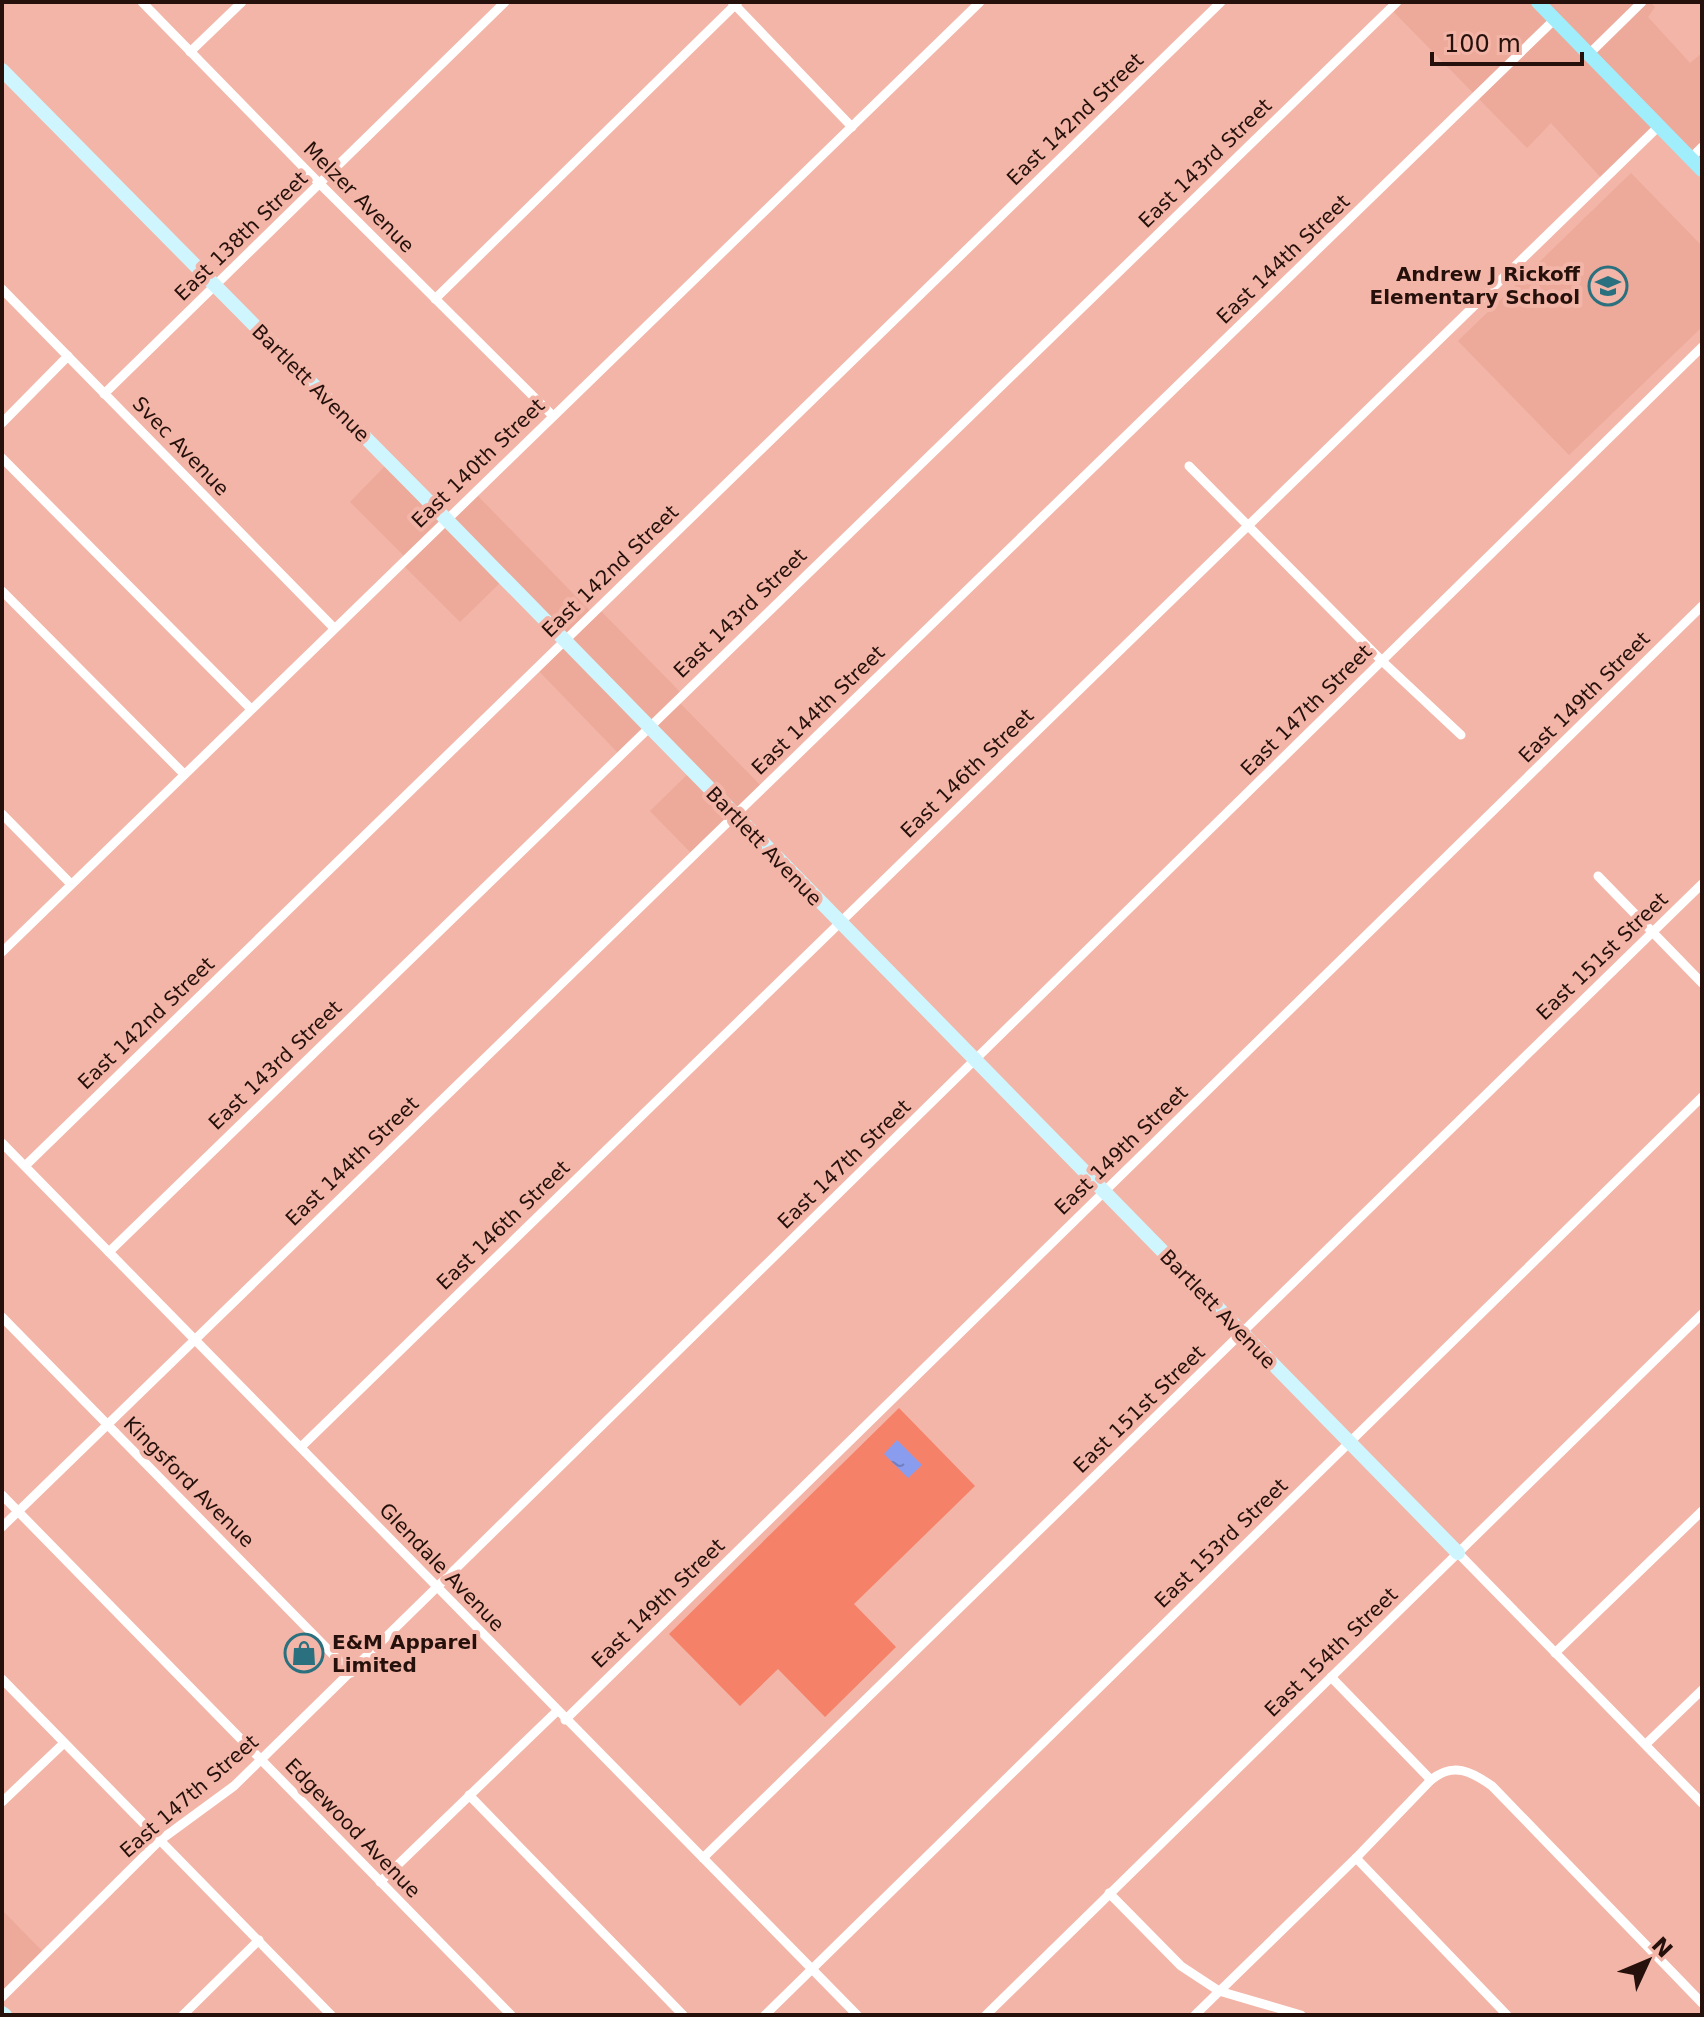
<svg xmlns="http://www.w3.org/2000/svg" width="1704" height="2017" font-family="'DejaVu Sans',sans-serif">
<defs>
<pattern id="water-ripples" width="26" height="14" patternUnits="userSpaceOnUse" patternTransform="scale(2)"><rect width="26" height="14" fill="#8a9cee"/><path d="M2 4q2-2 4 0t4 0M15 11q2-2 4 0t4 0" fill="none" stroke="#717ebf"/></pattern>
</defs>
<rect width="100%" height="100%" fill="#f2b5a7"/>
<g fill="#eda999">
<path d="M 1384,2 L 1650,2 L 1655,7 L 1648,17 L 1690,63 L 1702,53 L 1702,170 L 1659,126 L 1603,180 L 1551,123 L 1527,148 Z"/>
<path d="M 1631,173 L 1702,246 L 1702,327 L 1569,455 L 1458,341 Z"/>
<path d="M 389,462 L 446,519 L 474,492 L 592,613 L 598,608 L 682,694 L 677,700 L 763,788 L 693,855 L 650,811 L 690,772 L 648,728 L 620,755 L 536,668 L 564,641 L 504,579 L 460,622 L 401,563 L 406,558 L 350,502 Z"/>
<path d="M 2,1910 L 45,1954 L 2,1997 Z"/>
</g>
<path fill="#f58168" d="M 899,1408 L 975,1486 L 854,1604 L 896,1647 L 825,1717 L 778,1669 L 740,1706 L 669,1634 Z"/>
<path fill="url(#water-ripples)" d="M 897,1440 L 922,1465 L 908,1478 L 884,1454 Z"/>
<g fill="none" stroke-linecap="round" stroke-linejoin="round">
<g stroke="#fff" stroke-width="9">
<path d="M 142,2 L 312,176 L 553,416"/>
<path d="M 732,2 L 852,127"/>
<path d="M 190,52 L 242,2"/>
<path d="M 1589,54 L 1642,2"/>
<path d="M 1691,158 L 1702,147"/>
<path d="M 2,289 L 334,628"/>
<path d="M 435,299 L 738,2"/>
<path d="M 104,394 L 505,2"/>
<path d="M 2,423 L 68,356"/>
<path d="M 2,458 L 251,709"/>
<path d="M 1189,466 L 1382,661 L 1461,735"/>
<path d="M 2,591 L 184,774"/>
<path d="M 2,814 L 70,883"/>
<path d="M 1598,876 L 1702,983"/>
<path d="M 2,952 L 980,2"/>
<path d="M 2,1143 L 857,2015"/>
<path d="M 25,1166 L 1221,2"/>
<path d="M 109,1252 L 1397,2"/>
<path d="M 2,1317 L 351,1673"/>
<path d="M 301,1447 L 1659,126"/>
<path d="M 2,1495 L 511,2015"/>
<path d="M 2,1527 L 1555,19"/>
<path d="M 1458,1553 L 1702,1803"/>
<path d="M 1555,1653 L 1702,1511"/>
<path d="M 1331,1677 L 1431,1780"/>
<path d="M 2,1679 L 331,2015"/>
<path d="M 565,1720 L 1702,606"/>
<path d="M 1646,1744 L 1702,1690"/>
<path d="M 469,1795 L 683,2015"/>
<path d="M 2,1802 L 64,1743"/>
<path d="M 703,1858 L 1702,884"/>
<path d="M 1356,1858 L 1507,2015"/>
<path d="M 380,1882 L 557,1711"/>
<path d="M 1109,1893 L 1181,1966 L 1219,1991 L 1301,2015"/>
<path d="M 2,1997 L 159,1841 L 234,1786 L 1702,347"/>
<path d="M 183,2015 L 259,1940"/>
<path d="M 765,2015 L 1702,1097"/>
<path d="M 986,2015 L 1702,1314"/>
<path d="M 1195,2015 L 1356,1858 L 1431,1780 C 1453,1762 1471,1771 1492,1786 L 1702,2003"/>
</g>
<g stroke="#cff6fe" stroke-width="14">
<path d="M 2,70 L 446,519 L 1458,1553"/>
<path d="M 2,2013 L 5,2015"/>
</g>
<path stroke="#a0edfc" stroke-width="14" d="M 1538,2 L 1702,170"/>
</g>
<defs>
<symbol id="school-ring" viewBox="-11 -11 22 22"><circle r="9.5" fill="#f2b5a7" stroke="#2a707e" stroke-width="1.5"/><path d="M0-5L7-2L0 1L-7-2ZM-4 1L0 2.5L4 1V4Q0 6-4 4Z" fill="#2a707e"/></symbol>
<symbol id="shop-ring" viewBox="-11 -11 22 22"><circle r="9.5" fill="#f2b5a7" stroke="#2a707e" stroke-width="1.5"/><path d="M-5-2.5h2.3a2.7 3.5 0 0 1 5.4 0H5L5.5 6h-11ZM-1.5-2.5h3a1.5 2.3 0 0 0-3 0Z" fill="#2a707e"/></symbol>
</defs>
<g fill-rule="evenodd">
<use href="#school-ring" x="1586" y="264" width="44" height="44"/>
<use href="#shop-ring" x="282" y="1631" width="44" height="44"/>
</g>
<g text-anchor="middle" stroke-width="8" stroke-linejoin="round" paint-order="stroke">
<g font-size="20" fill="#25100b" stroke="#f2b5a7">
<text transform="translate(1075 119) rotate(-44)" y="7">East 142nd Street</text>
<text transform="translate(1205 163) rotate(-44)" y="7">East 143rd Street</text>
<text transform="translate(359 197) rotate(45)" y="7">Melzer Avenue</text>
<text transform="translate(241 236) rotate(-44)" y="7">East 138th Street</text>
<text transform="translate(1283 259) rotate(-44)" y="7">East 144th Street</text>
<text transform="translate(311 383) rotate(45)" y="7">Bartlett Avenue</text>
<text transform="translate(181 446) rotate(46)" y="7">Svec Avenue</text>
<text transform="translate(478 463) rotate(-44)" y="7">East 140th Street</text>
<text transform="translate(610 571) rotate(-44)" y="7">East 142nd Street</text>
<text transform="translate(740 613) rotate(-44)" y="7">East 143rd Street</text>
<text transform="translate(1584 697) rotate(-45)" y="7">East 149th Street</text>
<text transform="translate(818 710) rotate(-44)" y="7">East 144th Street</text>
<text transform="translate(1306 710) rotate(-45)" y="7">East 147th Street</text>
<text transform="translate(967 773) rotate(-44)" y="7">East 146th Street</text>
<text transform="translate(764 846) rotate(46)" y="7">Bartlett Avenue</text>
<text transform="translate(1602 956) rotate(-44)" y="7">East 151st Street</text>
<text transform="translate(146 1023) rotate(-44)" y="7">East 142nd Street</text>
<text transform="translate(275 1065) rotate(-44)" y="7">East 143rd Street</text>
<text transform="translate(1121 1150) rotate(-44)" y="7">East 149th Street</text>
<text transform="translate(352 1161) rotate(-44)" y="7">East 144th Street</text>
<text transform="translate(844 1164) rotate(-44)" y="7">East 147th Street</text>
<text transform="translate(503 1225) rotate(-44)" y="7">East 146th Street</text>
<text transform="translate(1218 1309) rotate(46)" y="7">Bartlett Avenue</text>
<text transform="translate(1139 1409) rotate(-44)" y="7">East 151st Street</text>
<text transform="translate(189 1482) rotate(45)" y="7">Kingsford Avenue</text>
<text transform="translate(1221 1543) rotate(-44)" y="7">East 153rd Street</text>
<text transform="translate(442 1567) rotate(46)" y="7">Glendale Avenue</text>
<text transform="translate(658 1603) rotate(-44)" y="7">East 149th Street</text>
<text transform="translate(1331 1652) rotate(-44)" y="7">East 154th Street</text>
<text transform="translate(189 1796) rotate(-41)" y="7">East 147th Street</text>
<text transform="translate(353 1828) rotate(46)" y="7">Edgewood Avenue</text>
</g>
<g font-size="20" font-weight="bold" fill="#25100b" stroke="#f2b5a7" text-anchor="end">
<text x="1580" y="281">Andrew J Rickoff<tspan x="1580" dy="23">Elementary School</tspan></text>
<text x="332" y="1649" text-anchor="start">E&amp;M Apparel<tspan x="332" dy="23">Limited</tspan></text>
</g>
</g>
<rect width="1704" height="2017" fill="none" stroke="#25100b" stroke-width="8"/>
<g transform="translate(1648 1961) rotate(46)" stroke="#f2b5a7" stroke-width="6" paint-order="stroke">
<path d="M0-6L14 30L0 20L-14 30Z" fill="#25100b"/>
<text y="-12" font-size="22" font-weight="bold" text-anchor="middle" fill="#25100b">N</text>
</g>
<path d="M1432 52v12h150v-12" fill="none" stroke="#25100b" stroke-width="4"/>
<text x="1444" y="52" font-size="24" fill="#25100b" stroke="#f2b5a7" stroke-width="6" paint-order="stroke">100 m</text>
</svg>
